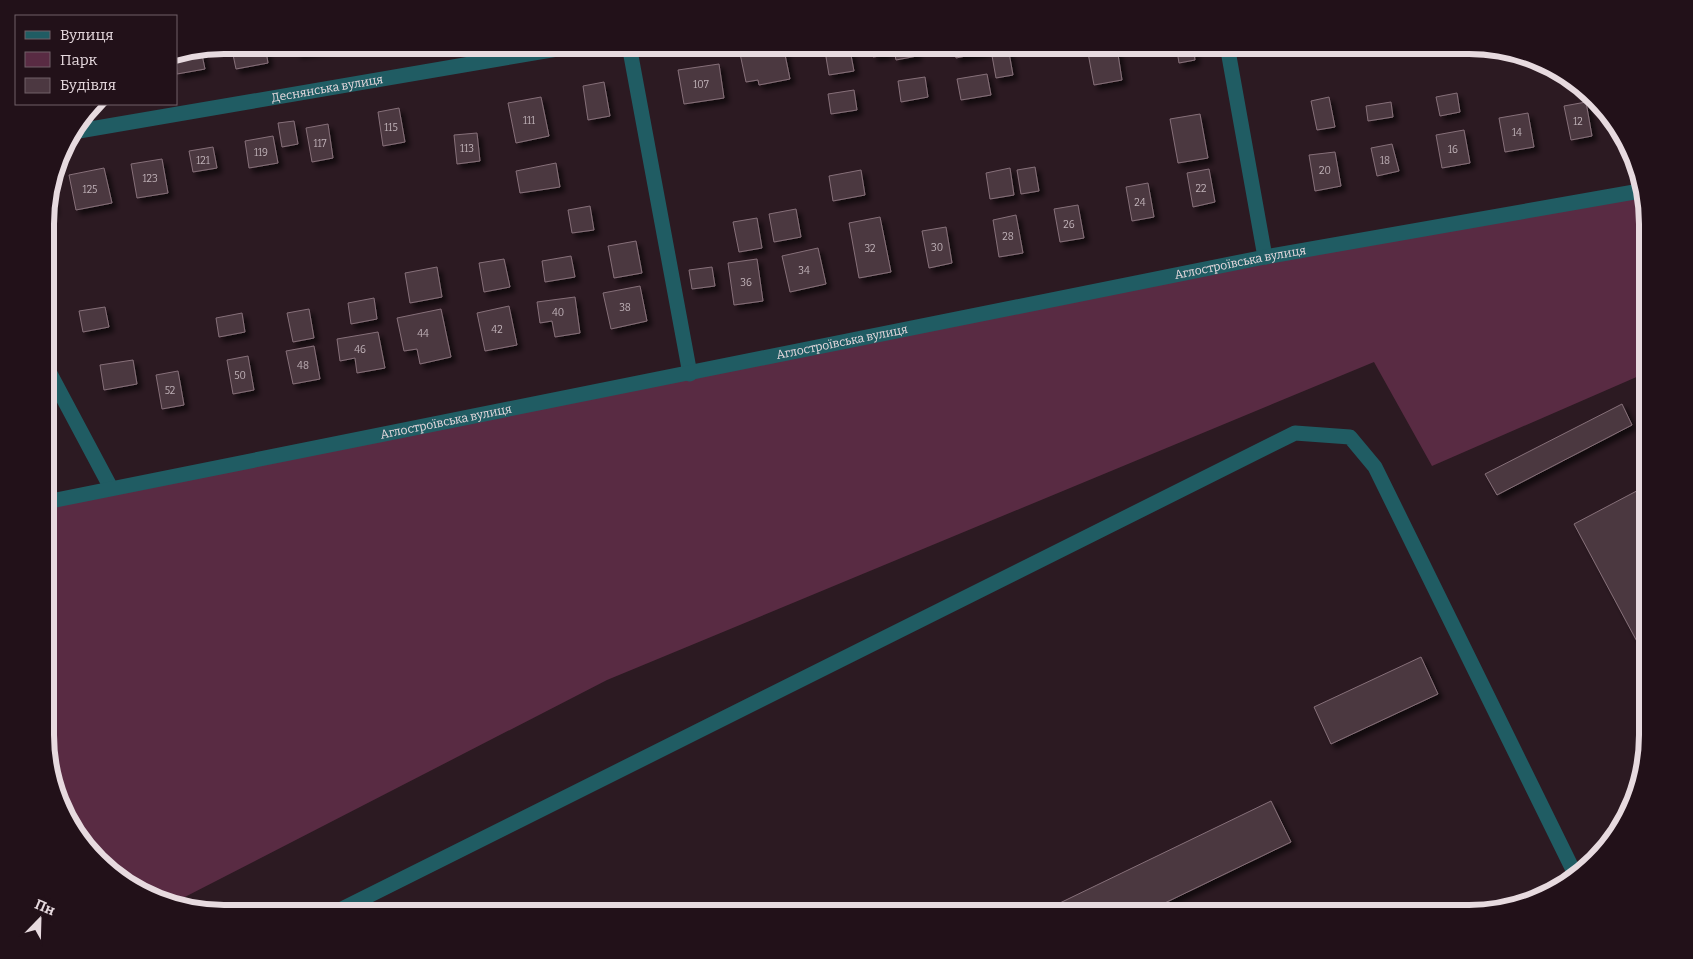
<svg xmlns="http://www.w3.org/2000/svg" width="1693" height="959" font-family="Bitter,serif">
<defs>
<filter id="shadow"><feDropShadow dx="4.5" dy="4.5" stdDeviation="2.5" flood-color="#0009"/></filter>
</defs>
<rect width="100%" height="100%" fill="#2c1a22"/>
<path fill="#592b43" d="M 1640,191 L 1648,212 L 1648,372 L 1432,466 L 1374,362 L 607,680 L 177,901 L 135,890 L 75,834 L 47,758 L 46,502 Z"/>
<g fill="#4c3841" stroke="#867079" filter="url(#shadow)">
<path d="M 231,45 L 265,45 L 268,63 L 236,69 Z"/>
<path d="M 296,45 L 331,45 L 331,48 L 297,54 Z"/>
<path d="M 757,45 L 783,45 L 790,79 L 759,85 L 758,80 L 746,82 L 739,49 Z"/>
<path d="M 824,45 L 849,45 L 854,71 L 829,75 Z"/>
<path d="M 871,45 L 885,45 L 887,55 L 873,57 Z"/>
<path d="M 893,45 L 915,45 L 917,56 L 896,60 Z"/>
<path d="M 933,45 L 983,45 L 985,52 L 956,58 L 953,45 L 934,49 Z"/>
<path d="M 1176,45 L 1193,45 L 1195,60 L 1179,63 Z"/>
<path d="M 1008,47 L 1013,75 L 996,78 L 991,50 Z"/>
<path d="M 1117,48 L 1122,80 L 1094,85 L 1088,53 Z"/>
<path d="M 201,50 L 205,69 L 177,74 L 176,54 Z"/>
<path d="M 719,64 L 724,98 L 684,104 L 678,70 Z"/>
<path d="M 987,74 L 991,95 L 961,100 L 957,79 Z"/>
<path d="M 925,77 L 928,97 L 901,102 L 898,81 Z"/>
<path d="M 604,82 L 610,116 L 588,120 L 583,86 Z"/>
<path d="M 854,90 L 857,110 L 831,114 L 828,94 Z"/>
<path d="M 1457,93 L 1460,112 L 1440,116 L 1436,97 Z"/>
<path d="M 541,97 L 549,136 L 516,143 L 508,103 Z"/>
<path d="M 1329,97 L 1335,127 L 1317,130 L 1311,101 Z"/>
<path d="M 1391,102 L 1393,117 L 1368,121 L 1366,106 Z"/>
<path d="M 1586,102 L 1592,136 L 1571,140 L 1564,106 Z"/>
<path d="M 399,108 L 405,142 L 383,146 L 378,112 Z"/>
<path d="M 1528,113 L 1534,147 L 1505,152 L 1499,118 Z"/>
<path d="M 1200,114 L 1208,158 L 1178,163 L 1170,119 Z"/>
<path d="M 294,121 L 298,144 L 282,147 L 278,123 Z"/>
<path d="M 328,124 L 333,158 L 312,162 L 306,128 Z"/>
<path d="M 1464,130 L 1470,163 L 1442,168 L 1436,135 Z"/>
<path d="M 477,133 L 480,161 L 457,164 L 454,135 Z"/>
<path d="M 273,136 L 278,163 L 249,168 L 245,141 Z"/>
<path d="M 1392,144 L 1399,171 L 1377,176 L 1371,148 Z"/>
<path d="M 213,147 L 217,168 L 193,172 L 189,151 Z"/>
<path d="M 1335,152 L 1341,186 L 1315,191 L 1309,155 Z"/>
<path d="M 162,159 L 168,193 L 137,198 L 131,164 Z"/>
<path d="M 556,163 L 560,187 L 520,193 L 516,171 Z"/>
<path d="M 1035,167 L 1039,191 L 1021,194 L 1017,170 Z"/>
<path d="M 104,168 L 112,203 L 76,210 L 69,175 Z"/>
<path d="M 1010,168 L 1014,195 L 990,199 L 986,173 Z"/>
<path d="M 1209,169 L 1215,202 L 1193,207 L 1187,173 Z"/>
<path d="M 861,170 L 865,195 L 833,201 L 829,176 Z"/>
<path d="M 1148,183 L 1154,217 L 1132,221 L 1126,187 Z"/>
<path d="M 50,189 L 54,211 L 46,213 L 46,201 Z"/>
<path d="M 1078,205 L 1084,238 L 1060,242 L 1054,209 Z"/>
<path d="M 590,206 L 594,230 L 572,233 L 568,210 Z"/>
<path d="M 796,209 L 801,237 L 774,242 L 769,214 Z"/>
<path d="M 1016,215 L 1023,253 L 999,257 L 993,220 Z"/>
<path d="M 880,217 L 891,272 L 859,278 L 849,223 Z"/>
<path d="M 757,218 L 762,248 L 739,252 L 733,222 Z"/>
<path d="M 946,227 L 952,263 L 929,268 L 922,231 Z"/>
<path d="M 636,241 L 642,273 L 614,278 L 608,246 Z"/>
<path d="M 818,248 L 826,284 L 790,292 L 782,256 Z"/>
<path d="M 571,256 L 575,277 L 545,282 L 542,261 Z"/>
<path d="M 504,259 L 510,287 L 484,292 L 479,263 Z"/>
<path d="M 757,259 L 763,301 L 734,305 L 728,263 Z"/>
<path d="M 437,267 L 442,297 L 410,303 L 405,273 Z"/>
<path d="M 712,267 L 715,286 L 692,289 L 689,270 Z"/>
<path d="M 640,286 L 647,321 L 611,329 L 603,293 Z"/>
<path d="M 575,297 L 580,333 L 555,337 L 552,321 L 540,323 L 537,302 Z"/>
<path d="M 374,298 L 377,319 L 351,324 L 348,303 Z"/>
<path d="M 509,306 L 517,345 L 485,351 L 477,313 Z"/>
<path d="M 105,307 L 109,327 L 83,332 L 79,311 Z"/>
<path d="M 309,309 L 314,338 L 293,342 L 287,313 Z"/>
<path d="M 441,309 L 451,357 L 420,364 L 417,349 L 404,351 L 397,318 Z"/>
<path d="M 242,313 L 245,332 L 219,337 L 216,318 Z"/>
<path d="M 378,332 L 385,368 L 357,373 L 355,358 L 340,361 L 337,339 Z"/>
<path d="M 314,346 L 320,379 L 293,384 L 286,351 Z"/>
<path d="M 248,356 L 254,390 L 233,394 L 227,360 Z"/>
<path d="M 133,360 L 137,384 L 104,390 L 100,365 Z"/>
<path d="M 178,371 L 184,405 L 162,409 L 156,375 Z"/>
<path d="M 1622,404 L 1632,425 L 1497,495 L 1485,474 Z"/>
<path d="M 1648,485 L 1648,662 L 1574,524 Z"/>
<path d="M 1421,657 L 1438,694 L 1331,744 L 1314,707 Z"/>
<path d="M 1271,801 L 1291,842 L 1142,914 L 1037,914 Z"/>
</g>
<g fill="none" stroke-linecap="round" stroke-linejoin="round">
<path stroke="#205c63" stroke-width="15" d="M 332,914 L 1295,433 L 1350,437 L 1375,467 L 1576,876"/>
<g stroke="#205c63" stroke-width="15">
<path d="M 629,45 L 690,374"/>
<path d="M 1227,45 L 1265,257"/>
<path id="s1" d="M 73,132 L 581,45"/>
<path d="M 46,366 L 111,488"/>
<path id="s2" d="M 46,502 L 1265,257 L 1640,191"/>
</g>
</g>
<g text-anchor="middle" stroke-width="4" stroke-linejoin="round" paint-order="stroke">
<g font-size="10" fill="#c0b2b8">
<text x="701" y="88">107</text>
<text x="529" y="124">111</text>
<text x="1578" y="125">12</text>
<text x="391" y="131">115</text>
<text x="1517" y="136">14</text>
<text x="320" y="147">117</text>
<text x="467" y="152">113</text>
<text x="1453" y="153">16</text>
<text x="261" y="156">119</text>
<text x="203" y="164">121</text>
<text x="1385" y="164">18</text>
<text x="1325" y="174">20</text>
<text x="150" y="182">123</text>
<text x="1201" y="192">22</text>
<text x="90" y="193">125</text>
<text x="1140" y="206">24</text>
<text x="1069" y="228">26</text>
<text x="1008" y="240">28</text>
<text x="937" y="251">30</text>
<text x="870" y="252">32</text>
<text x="804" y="274">34</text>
<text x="746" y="286">36</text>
<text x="625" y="311">38</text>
<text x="558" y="316">40</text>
<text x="497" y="333">42</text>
<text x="423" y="337">44</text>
<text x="360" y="353">46</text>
<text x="303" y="369">48</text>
<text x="240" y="379">50</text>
<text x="170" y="394">52</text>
</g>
<g font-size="12" fill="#e7dadf" stroke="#221119">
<text dy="4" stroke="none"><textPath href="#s1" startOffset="258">Деснянська вулиця</textPath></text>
<text dy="4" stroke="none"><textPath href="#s2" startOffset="1218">Аглостроївська вулиця</textPath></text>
<text dy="4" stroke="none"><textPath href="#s2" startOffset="812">Аглостроївська вулиця</textPath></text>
<text dy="4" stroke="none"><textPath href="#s2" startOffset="408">Аглостроївська вулиця</textPath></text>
</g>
</g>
<path d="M0 0H1693V959H0ZM224 54H1469A170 170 0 0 1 1639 224V735A170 170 0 0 1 1469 905H224A170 170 0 0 1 54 735V224A170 170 0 0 1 224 54Z" fill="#221119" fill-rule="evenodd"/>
<path fill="none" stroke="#e7dadf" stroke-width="6" d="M224 54H1469A170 170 0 0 1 1639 224V735A170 170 0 0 1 1469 905H224A170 170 0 0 1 54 735V224A170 170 0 0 1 224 54Z"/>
<rect x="15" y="15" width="162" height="90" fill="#221119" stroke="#716168"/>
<rect x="25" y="31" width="25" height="8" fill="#205c63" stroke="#716168"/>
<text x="60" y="40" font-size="15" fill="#e7dadf">Вулиця</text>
<rect x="25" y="52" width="25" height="15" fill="#592b43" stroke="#716168"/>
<text x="60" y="65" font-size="15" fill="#e7dadf">Парк</text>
<rect x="25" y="78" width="25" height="15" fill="#4c3841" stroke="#716168"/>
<text x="60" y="90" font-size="15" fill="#e7dadf">Будівля</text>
<g transform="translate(40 919) rotate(23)" stroke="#221119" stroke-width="4" paint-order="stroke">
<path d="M0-4L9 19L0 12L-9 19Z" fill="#e7dadf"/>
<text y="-8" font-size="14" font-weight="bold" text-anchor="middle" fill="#e7dadf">Пн</text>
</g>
</svg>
